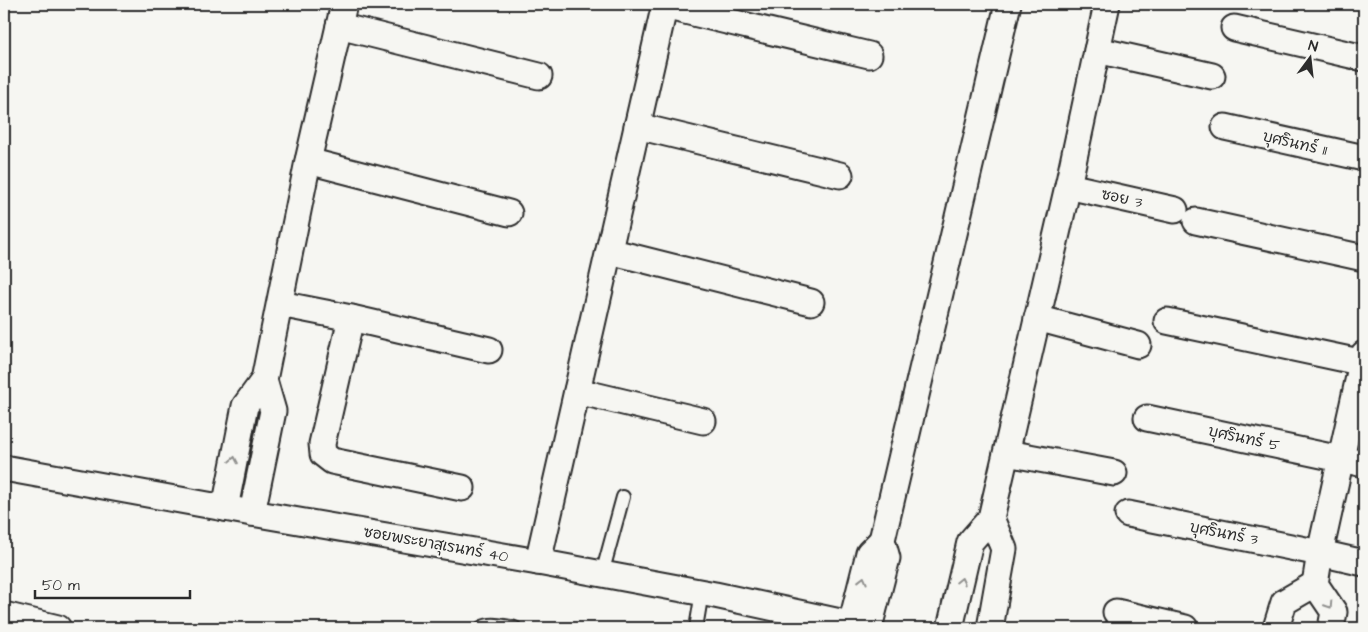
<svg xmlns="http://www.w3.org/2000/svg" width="1368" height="632" font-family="'Architects Daughter','Playpen Sans Thai',sans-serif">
<rect width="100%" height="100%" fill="#f6f6f2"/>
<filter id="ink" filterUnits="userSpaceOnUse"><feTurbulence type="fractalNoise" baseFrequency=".02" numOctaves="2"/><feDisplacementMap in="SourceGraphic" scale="10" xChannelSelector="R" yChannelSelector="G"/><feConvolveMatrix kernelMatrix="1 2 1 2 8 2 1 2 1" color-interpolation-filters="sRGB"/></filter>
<g filter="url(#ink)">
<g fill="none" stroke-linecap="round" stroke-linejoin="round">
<defs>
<g id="service">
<path d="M 602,574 L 623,497"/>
<path d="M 481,628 C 490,622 505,626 515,628"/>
<path d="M 696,628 L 702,592"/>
</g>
<g id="minor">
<path d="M 664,6 L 869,55"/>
<path d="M 339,26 L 539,76"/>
<path d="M 1234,28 L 1364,58"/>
<path d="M 1097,50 L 1212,76"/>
<path d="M 637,126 L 840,175"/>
<path d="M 1225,127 L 1364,158"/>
<path d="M 308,161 L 509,213"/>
<path d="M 1068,186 L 1175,210"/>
<path d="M 1196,221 L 1364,258"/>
<path d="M 609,251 L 811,302"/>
<path d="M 280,304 L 351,318 L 489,350"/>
<path d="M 351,318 L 322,444 L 323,454 L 332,461 L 462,488"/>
<path d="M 1037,318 L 1138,345"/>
<path d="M 1167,321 L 1364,363"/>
<path d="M 577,391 L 703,421"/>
<path d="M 1147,418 L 1364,464"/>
<path d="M 1007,453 L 1114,473"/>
<path d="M 4,468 L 252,513 L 538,562 L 715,595 L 868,628"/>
<path d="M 225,508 L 245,406 L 264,380 L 308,161 L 344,4"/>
<path d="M 252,513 L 273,411 L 264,380"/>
<path d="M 1128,514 L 1320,553 L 1364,563"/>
<path d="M 538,562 L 665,4"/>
<path d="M 1116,612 L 1185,628"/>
<path d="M 4,615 L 58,628"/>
<path d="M 851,625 L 869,553 L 882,540"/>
<path d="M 869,628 L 887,558 L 882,540 L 1008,4"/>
<path d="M 950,628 L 970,542 L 991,518 L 1068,186 L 1107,4"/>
<path d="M 990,628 L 1004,549 L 991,518"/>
<path d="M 1276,628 L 1284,602 L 1315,584"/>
<path d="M 1331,628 L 1334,612 L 1315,584 L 1320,553 L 1364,354"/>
</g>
</defs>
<use href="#service" stroke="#2b2b2b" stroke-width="16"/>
<use href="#minor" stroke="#2b2b2b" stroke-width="29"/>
<use href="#service" stroke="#f6f6f2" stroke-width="12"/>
<use href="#minor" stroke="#f6f6f2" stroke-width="25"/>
</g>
<defs><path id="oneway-chevron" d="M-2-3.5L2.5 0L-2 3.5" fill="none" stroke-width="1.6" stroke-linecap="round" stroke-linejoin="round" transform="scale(1.25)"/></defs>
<g stroke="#90908e">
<use href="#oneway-chevron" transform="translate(234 460) rotate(-79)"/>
<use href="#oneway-chevron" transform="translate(863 580) rotate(-76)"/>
<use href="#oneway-chevron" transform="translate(961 581) rotate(-77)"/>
<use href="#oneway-chevron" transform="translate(1329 605) rotate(57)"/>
</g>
</g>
<g text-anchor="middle" stroke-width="4" stroke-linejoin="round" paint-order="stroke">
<g font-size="15" fill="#2b2b2b" stroke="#f6f6f2">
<text transform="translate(1295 143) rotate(13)" y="5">บุศรินทร์ 11</text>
<text transform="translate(1122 198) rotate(13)" y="5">ซอย 3</text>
<text transform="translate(1244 438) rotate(12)" y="5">บุศรินทร์ 5</text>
<text transform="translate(1224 533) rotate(11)" y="5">บุศรินทร์ 3</text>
<text transform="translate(436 544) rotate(10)" y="5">ซอยพระยาสุเรนทร์ 40</text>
</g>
</g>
<rect width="1368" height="632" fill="none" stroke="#f6f6f2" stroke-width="20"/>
<rect x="10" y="10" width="1348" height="612" fill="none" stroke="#2b2b2b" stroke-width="2" filter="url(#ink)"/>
<g transform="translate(1310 58) rotate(15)" stroke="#f6f6f2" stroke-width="4" paint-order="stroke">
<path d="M0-4L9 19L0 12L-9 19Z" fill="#2b2b2b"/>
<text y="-8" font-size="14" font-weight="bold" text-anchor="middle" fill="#2b2b2b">N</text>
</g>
<path d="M35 590v8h155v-8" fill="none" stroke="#2b2b2b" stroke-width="2.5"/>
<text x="42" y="590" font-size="15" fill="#2b2b2b" stroke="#f6f6f2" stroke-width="4" paint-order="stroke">50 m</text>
</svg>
